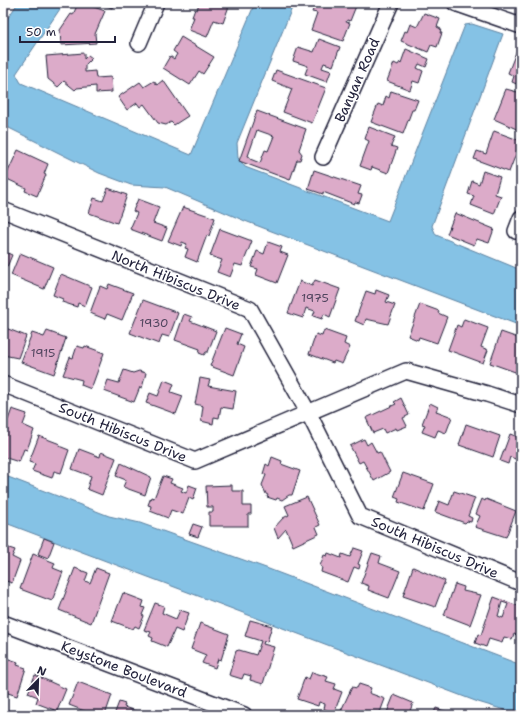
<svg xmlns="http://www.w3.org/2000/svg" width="524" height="718" font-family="'Shantell Sans',sans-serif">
<rect width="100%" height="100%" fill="#fff"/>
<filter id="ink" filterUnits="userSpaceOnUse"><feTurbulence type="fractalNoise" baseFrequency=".025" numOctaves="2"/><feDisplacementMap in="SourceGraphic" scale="8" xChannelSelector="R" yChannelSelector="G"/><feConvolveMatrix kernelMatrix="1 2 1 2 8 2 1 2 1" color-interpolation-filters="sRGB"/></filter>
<g filter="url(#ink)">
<g fill="#85c2e5" stroke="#5d82a1">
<path d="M 18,3 L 64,3 L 16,74 L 21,83 L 191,155 L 255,3 L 294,3 L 237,143 L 238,158 L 245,167 L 388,221 L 465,25 L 472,24 L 503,34 L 432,226 L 436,235 L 521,270 L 521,326 L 245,221 L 165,187 L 131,185 L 99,173 L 3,125 L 3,25 Z"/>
<path d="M 3,475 L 109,516 L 140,523 L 266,568 L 521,665 L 521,715 L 478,702 L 3,522 Z"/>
</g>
<g fill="#dcabc9" stroke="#22223b" fill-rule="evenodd">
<path d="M 78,3 L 83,3 L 105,11 L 95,34 L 96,43 L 61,45 L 60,30 L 71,14 L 73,15 Z"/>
<path d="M 99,3 L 114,3 L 112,8 Z"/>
<path d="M 199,3 L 221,3 L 229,6 L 223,23 L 214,20 L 207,37 L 189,30 L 194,17 L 192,17 L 195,9 L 197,10 Z"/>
<path d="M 316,3 L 347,3 L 356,6 L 350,21 L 347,20 L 346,22 L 350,23 L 343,41 L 311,30 L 317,13 L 312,12 Z"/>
<path d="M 424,13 L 440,19 L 437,27 L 441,29 L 440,33 L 442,33 L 437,47 L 431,45 L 428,52 L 401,41 L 405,31 L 407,32 L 410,24 L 417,27 Z"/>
<path d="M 181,37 L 214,57 L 203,74 L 199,71 L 190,85 L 163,68 L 170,56 L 174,59 L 177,54 L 173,51 Z"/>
<path d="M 319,39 L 340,47 L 333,66 L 324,63 L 322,68 L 331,71 L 327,82 L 305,74 L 308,66 L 293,61 L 298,47 L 314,52 Z"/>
<path d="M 518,47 L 521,49 L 521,86 L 512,82 L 514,76 L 508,73 Z"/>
<path d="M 406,49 L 429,59 L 426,67 L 419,64 L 417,68 L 423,71 L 419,83 L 413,81 L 410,90 L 387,81 L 394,63 L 398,65 L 400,62 L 401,63 Z"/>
<path d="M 84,53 L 84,59 L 88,55 L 92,58 L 85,65 L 85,72 L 95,71 L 96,78 L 111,77 L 112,92 L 96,93 L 96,86 L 77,88 L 75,90 L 64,81 L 58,87 L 48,79 L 46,56 Z"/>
<path d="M 276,70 L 326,88 L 312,123 L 283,112 L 292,89 L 272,81 Z"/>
<path d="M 163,80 L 188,116 L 174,125 L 171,122 L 166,125 L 158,123 L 144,104 L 140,107 L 137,103 L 127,110 L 118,97 L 140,82 L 144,87 L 154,81 L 157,85 Z"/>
<path d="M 506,89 L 521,93 L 521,131 L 494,119 Z"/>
<path d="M 391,91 L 418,100 L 414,110 L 412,110 L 403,134 L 371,122 L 378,104 L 383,106 L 386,96 L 389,98 Z"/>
<path d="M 257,111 L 306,129 L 299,150 L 302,154 L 300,160 L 297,160 L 290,180 L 239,161 ZM 257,130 L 274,136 L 268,151 L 265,150 L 260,163 L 250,159 L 250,157 L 248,156 Z"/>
<path d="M 369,127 L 395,137 L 391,146 L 397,148 L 388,173 L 372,167 L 371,170 L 360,166 L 369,141 L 365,139 Z"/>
<path d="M 494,131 L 521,141 L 509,172 L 474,159 L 477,151 L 486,154 Z"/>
<path d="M 18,150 L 48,164 L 44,174 L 46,175 L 37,196 L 25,191 L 26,188 L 5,178 Z"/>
<path d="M 314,170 L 361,186 L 358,194 L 362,195 L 359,203 L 355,202 L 354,204 L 323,192 L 323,194 L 308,189 Z"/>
<path d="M 483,171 L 500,177 L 495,194 L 501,196 L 494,214 L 471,205 L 474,196 L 468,194 L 472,181 L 479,184 Z"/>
<path d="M 108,188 L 127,195 L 117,223 L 89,213 L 94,198 L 103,201 Z"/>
<path d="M 138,199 L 159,207 L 153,223 L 167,228 L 162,241 L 130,229 L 137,213 L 133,211 Z"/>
<path d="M 183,207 L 215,218 L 209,236 L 207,235 L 197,262 L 185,257 L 188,249 L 185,248 L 187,244 L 182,242 L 181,246 L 168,241 Z"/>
<path d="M 455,213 L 494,229 L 489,243 L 477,239 L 474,245 L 447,234 Z"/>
<path d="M 220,229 L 252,241 L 242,266 L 235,264 L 230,277 L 217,272 L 222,260 L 210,256 Z"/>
<path d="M 268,242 L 282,247 L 280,252 L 288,255 L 277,283 L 256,275 L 258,269 L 251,267 L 257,251 L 264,254 Z"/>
<path d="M 3,251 L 12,255 L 7,267 L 3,266 Z"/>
<path d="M 20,253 L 53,267 L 44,289 L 11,275 Z"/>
<path d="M 61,274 L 92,287 L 85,306 L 78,303 L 77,307 L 62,302 L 63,299 L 53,295 Z"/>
<path d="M 315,280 L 340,289 L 330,317 L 324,314 L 322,319 L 313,316 L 315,311 L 306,308 L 303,318 L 288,313 L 300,281 L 312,286 Z"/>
<path d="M 109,284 L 133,293 L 122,320 L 107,314 L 105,319 L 90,313 L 100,286 L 107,289 Z"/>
<path d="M 376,290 L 389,295 L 386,302 L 395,305 L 388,324 L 366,319 L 364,325 L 355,321 L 366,291 L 375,294 Z"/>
<path d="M 143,300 L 178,313 L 169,337 L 162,335 L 159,344 L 130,333 Z"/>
<path d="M 420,304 L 439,311 L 438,313 L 447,317 L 437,343 L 419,337 L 418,340 L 408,336 Z"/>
<path d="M 184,314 L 192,317 L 190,321 L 216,331 L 208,352 L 206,352 L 204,355 L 199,353 L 200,349 L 175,340 Z"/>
<path d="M 464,319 L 488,328 L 481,347 L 488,350 L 483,363 L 448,350 L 457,325 L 461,327 Z"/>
<path d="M 3,327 L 26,336 L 18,358 L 3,355 Z"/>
<path d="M 225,328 L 241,334 L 237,344 L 244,347 L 234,375 L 210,366 Z"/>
<path d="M 324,330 L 346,338 L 344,344 L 350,347 L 342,364 L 334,361 L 333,363 L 309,354 L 316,334 L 322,336 Z"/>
<path d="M 47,331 L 66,338 L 54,374 L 21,362 L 32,333 L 44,337 Z"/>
<path d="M 501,332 L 521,339 L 521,365 L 518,373 L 490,363 Z"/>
<path d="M 77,346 L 84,348 L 85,346 L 104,353 L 91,389 L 81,385 L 82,380 L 63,375 L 70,357 L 73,358 Z"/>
<path d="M 124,370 L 133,373 L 139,371 L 146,373 L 142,388 L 140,387 L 134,402 L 104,391 L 108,380 L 119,383 Z"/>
<path d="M 200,378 L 210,380 L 208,386 L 236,391 L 233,409 L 221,407 L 219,418 L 214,417 L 213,424 L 201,421 L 203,406 L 195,404 Z"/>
<path d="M 164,380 L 174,384 L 171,392 L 183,396 L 176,414 L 146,403 L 150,393 L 158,396 Z"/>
<path d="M 401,398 L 409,415 L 403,418 L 407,426 L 397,430 L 396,428 L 385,433 L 383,429 L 373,433 L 366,418 L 396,404 L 394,402 Z"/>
<path d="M 430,403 L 438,407 L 436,411 L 439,412 L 452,417 L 446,433 L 438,430 L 435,437 L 422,432 L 425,425 L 422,424 Z"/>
<path d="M 12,409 L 27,414 L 23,425 L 34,430 L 27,450 L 24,449 L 19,462 L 3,457 L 3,418 L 8,420 Z"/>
<path d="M 466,424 L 500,436 L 493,457 L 459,445 Z"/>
<path d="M 510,434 L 521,438 L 521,461 L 510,457 L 508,464 L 500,461 Z"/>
<path d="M 39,436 L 60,444 L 59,446 L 69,450 L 61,473 L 54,471 L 52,478 L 32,471 L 35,464 L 29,462 Z"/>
<path d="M 364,439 L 367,445 L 371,442 L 377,453 L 380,452 L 390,472 L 374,481 L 363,461 L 359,463 L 350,446 Z"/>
<path d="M 79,449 L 100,457 L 101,452 L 116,458 L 102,495 L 87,489 L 91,476 L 72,469 Z"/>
<path d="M 272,457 L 282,461 L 281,464 L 300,471 L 292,495 L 289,495 L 282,500 L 277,498 L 276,500 L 267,497 L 268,495 L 266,494 L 262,485 L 266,475 L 263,474 L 266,464 L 269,466 Z"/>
<path d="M 121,463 L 151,477 L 145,495 L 123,487 L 126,480 L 116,476 Z"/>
<path d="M 403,473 L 434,484 L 424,511 L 398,502 L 399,499 L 394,497 Z"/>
<path d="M 163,476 L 172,479 L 170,483 L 183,488 L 181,491 L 186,493 L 189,485 L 197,488 L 193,500 L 189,498 L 183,514 L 171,510 L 168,518 L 150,511 L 151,506 L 148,505 L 151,497 L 154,498 Z"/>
<path d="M 232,485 L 232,491 L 243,491 L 243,506 L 251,506 L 251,514 L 248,514 L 248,526 L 209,526 L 209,512 L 213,512 L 213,507 L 207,507 L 206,486 Z"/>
<path d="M 454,491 L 475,498 L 468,516 L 472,518 L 471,522 L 467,521 L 465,523 L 435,512 L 439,501 L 449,505 Z"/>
<path d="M 307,497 L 320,525 L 316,527 L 319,534 L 293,546 L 286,529 L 278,538 L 274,528 L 283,518 L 289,515 L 285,506 Z"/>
<path d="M 482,499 L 485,501 L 486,499 L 516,511 L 506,537 L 475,527 L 480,516 L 476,514 Z"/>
<path d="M 193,524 L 202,527 L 198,537 L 189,534 Z"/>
<path d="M 521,528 L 521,543 L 516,542 Z"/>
<path d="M 44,538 L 54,542 L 48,558 L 38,554 Z"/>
<path d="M 3,546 L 15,550 L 12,557 L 20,561 L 12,583 L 3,580 Z"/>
<path d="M 354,548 L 363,551 L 358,564 L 360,565 L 359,569 L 354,567 L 348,582 L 321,572 L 322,567 L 320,566 L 324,555 L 327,556 L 328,553 L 341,558 L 342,554 L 350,557 Z"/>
<path d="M 372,553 L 381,556 L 379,563 L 400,571 L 389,598 L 368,590 L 369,586 L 361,583 Z"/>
<path d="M 33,554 L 55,563 L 53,568 L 63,572 L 52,601 L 20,589 Z"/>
<path d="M 413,567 L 445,581 L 435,607 L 403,596 Z"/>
<path d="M 75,568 L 88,573 L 85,581 L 90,583 L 96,568 L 109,573 L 91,623 L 59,610 Z"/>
<path d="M 455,584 L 464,587 L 463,591 L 481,595 L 470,625 L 444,615 Z"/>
<path d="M 123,593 L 144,601 L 142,607 L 145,608 L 142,615 L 144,616 L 139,628 L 135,626 L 133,629 L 112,621 Z"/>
<path d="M 494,597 L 521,607 L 521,634 L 520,636 L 514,634 L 512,639 L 504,637 L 502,643 L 489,639 L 486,647 L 475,643 L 478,634 L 481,635 ZM 502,602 L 508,604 L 503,618 L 498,616 Z"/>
<path d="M 155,603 L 164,606 L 162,613 L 176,619 L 180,610 L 189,613 L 182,632 L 175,629 L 167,647 L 152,641 L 153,638 L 149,636 L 151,632 L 144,630 Z"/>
<path d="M 250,620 L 272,626 L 267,642 L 264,641 L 263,644 L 274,647 L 263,684 L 250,680 L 251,676 L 244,674 L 242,679 L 229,675 L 236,651 L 239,650 L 256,655 L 261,641 L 245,636 Z"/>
<path d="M 200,623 L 229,634 L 221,660 L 218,659 L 215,668 L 202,663 L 206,655 L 191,649 Z"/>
<path d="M 3,657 L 18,662 L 17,665 L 26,668 L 17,696 L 5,692 L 6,689 L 3,688 Z"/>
<path d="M 312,672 L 328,677 L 326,681 L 336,684 L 334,689 L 342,692 L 334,713 L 324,709 L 325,704 L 319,702 L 318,706 L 297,699 L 305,677 L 309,679 Z"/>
<path d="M 35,675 L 66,689 L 57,711 L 36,703 L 38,697 L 28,693 Z"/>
<path d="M 78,682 L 112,695 L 105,715 L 89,715 L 86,714 L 87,712 L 69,705 Z"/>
<path d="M 359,684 L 371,688 L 369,693 L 385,699 L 379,715 L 369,715 L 356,710 L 355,715 L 339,715 L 352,687 L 357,688 Z"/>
<path d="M 394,695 L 413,703 L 410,711 L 421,715 L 386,715 Z"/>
<path d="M 119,702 L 125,704 L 124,707 L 147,715 L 114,715 Z"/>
<path d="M 436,708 L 453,714 L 453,712 L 461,715 L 433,715 Z"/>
</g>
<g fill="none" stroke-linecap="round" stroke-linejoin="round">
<defs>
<g id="street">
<path d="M 455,3 L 521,26"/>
<path d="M 139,43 L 156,3"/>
<path d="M 323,157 L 391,3"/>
<path d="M 3,210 L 250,309 L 309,414 L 360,516 L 521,583"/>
<path d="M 516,231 L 521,218"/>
<path d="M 3,384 L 195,461 L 406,371 L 487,394 L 521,405"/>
<path d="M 3,623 L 244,715"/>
</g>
</defs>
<use href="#street" stroke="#22223b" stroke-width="18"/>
<use href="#street" stroke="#fff" stroke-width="15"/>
</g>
</g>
<g text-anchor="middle" stroke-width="3" stroke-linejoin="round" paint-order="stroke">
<g font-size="12" fill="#50445e">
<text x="315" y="302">1975</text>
<text x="154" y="327">1930</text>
<text x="43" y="357">1915</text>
</g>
<g font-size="14" fill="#22223b" stroke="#fff">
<text transform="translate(357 80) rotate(-66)" y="5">Banyan Road</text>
<text transform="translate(176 280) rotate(22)" y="5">North Hibiscus Drive</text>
<text transform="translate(123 432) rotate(22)" y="5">South Hibiscus Drive</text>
<text transform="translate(435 547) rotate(23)" y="5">South Hibiscus Drive</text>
<text transform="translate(124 669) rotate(21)" y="5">Keystone Boulevard</text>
</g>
</g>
<rect width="524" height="718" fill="none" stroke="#fff" stroke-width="16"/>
<rect x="8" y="8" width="508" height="702" fill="none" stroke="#22223b" stroke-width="1.5" filter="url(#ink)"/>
<g transform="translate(38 680) rotate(23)" stroke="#ffffff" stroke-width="3" paint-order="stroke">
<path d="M0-3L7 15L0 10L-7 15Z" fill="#22223b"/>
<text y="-6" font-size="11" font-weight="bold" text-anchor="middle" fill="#22223b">N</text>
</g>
<path d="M20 36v6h95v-6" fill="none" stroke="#22223b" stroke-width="2"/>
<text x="26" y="36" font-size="12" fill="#22223b" stroke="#ffffff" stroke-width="3" paint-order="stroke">50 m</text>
</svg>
